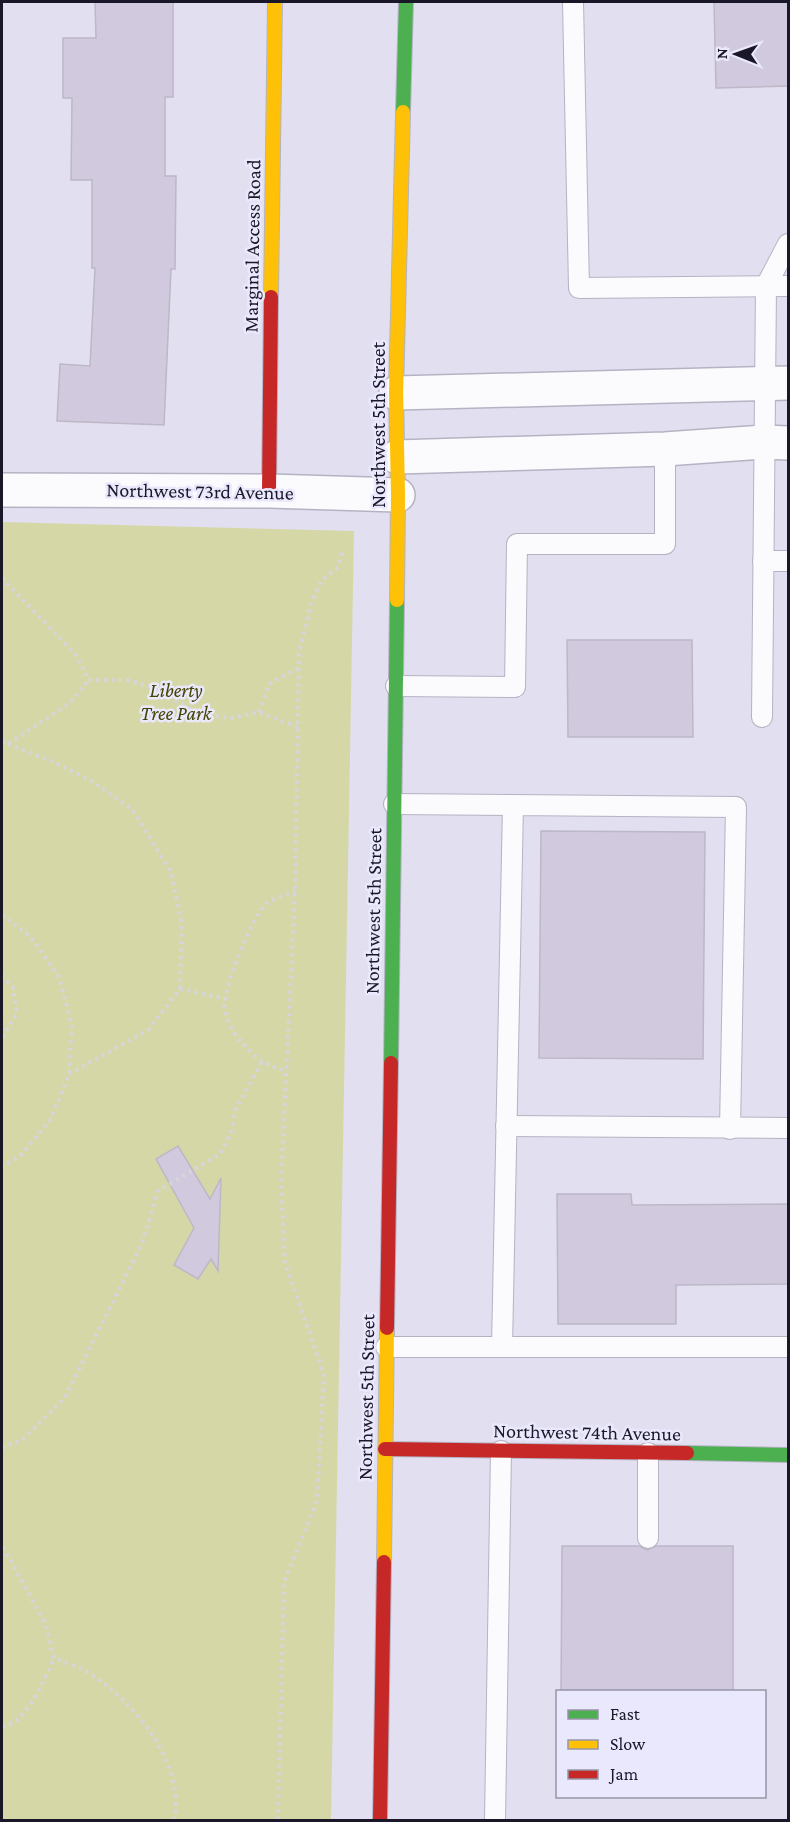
<svg xmlns="http://www.w3.org/2000/svg" width="790" height="1822" font-family="'Crimson Pro',serif">
<rect width="100%" height="100%" fill="#e2e0f0"/>
<path fill="#d6d7a7" d="M 2,522 L 354,531 L 331,1820 L 2,1820 Z"/>
<g fill="#d1c9dd" stroke="#bdb7c7" stroke-width="1.5">
<path d="M 95,2 L 173,2 L 173,97 L 165,97 L 165,176 L 176,176 L 175,269 L 171,269 L 164,425 L 57,421 L 60,364 L 90,366 L 95,268 L 92,268 L 92,180 L 71,180 L 72,98 L 63,98 L 63,38 L 96,38 Z"/>
<path d="M 714,2 L 789,2 L 789,86 L 716,88 Z"/>
<path d="M 567,640 L 692,640 L 693,737 L 568,737 Z"/>
<path d="M 541,831 L 705,832 L 703,1059 L 539,1058 Z"/>
<path d="M 178,1146 L 210,1199 L 221,1178 L 218,1271 L 211,1259 L 198,1279 L 174,1265 L 194,1228 L 156,1159 Z"/>
<path d="M 557,1194 L 631,1194 L 632,1205 L 789,1204 L 789,1284 L 676,1285 L 676,1324 L 558,1324 Z"/>
<path d="M 562,1546 L 639,1546 L 647,1550 L 656,1546 L 733,1546 L 733,1692 L 561,1692 Z"/>
</g>
<g fill="none" stroke-linecap="round" stroke-linejoin="round">
<defs>
<g id="lane">
<path d="M 573,2 L 579,288 L 788,286"/>
<path d="M 763,561 L 788,561"/>
<path d="M 396,686 L 515,687 L 517,544 L 665,544 L 665,449"/>
<path d="M 762,717 L 766,286 L 788,244"/>
<path d="M 394,804 L 513,805"/>
<path d="M 506,1126 L 788,1128"/>
<path d="M 386,1347 L 788,1347"/>
<path d="M 502,1347 L 513,805 L 736,807 L 730,1129"/>
<path d="M 648,1538 L 648,1453"/>
<path d="M 495,1820 L 501,1451"/>
</g>
<g id="street">
<path d="M 396,393 L 788,383"/>
<path d="M 397,457 L 665,449 L 764,442 L 788,443"/>
<path d="M 2,490 L 269,491 L 398,495"/>
</g>
<g id="fast">
<path d="M 403,112 L 406,2"/>
<path d="M 391,1063 L 397,600"/>
<path d="M 687,1453 L 788,1455"/>
</g>
<g id="slow">
<path d="M 271,297 L 275,2"/>
<path d="M 397,600 L 398,495 L 396,393 L 403,112"/>
<path d="M 384,1562 L 387,1328"/>
</g>
<g id="jam">
<path d="M 269,491 L 271,297"/>
<path d="M 387,1328 L 391,1063"/>
<path d="M 385,1449 L 687,1453"/>
<path d="M 380,1820 L 384,1562"/>
</g>
</defs>
<use href="#lane" stroke="#b5b3c3" stroke-width="22"/>
<use href="#street" stroke="#b5b3c3" stroke-width="36"/>
<use href="#fast" stroke="#b5b3c3" stroke-width="16"/>
<use href="#slow" stroke="#b5b3c3" stroke-width="16"/>
<use href="#jam" stroke="#b5b3c3" stroke-width="16"/>
<g stroke="#d5d5da" stroke-width="4" stroke-dasharray="3 4.5" stroke-linecap="butt">
<path d="M 2,578 L 76,655 L 89,680 L 128,680 L 153,688 L 202,715 L 232,718 L 259,712 L 297,727"/>
<path d="M 259,712 L 269,684 L 299,668"/>
<path d="M 2,741 L 8,744 L 70,703 L 88,681"/>
<path d="M 8,744 L 51,761 L 92,781 L 133,810 L 171,872 L 182,925 L 180,989 L 148,1030 L 69,1074"/>
<path d="M 2,915 L 30,936 L 59,977 L 72,1026 L 69,1074 L 51,1119 L 21,1155 L 2,1167"/>
<path d="M 2,975 L 13,988 L 17,1013 L 2,1038"/>
<path d="M 180,989 L 227,999"/>
<path d="M 262,1062 C 244,1045 232,1036 225,1011 C 220,994 252,917 266,904 C 273,898 287,895 295,891"/>
<path d="M 2,1448 L 23,1439 L 64,1399 L 141,1246 L 158,1191 L 220,1154 L 232,1130 L 235,1110 L 262,1062 L 287,1072"/>
<path d="M 2,1548 L 5,1550 L 46,1625 L 54,1658 C 66,1663 81,1667 92,1675 C 136,1703 186,1766 174,1820"/>
<path d="M 2,1727 C 28,1722 44,1680 54,1658"/>
<path d="M 278,1820 L 284,1582 L 317,1501 L 324,1374 L 285,1263 L 281,1182 L 295,891 L 299,653 L 311,603 L 322,580 L 338,567 L 343,550"/>
</g>
<use href="#lane" stroke="#fbfafd" stroke-width="20"/>
<use href="#street" stroke="#fbfafd" stroke-width="33"/>
<use href="#fast" stroke="#4caf50" stroke-width="14"/>
<use href="#slow" stroke="#ffc107" stroke-width="14"/>
<use href="#jam" stroke="#c62828" stroke-width="14"/>
</g>
<g text-anchor="middle" stroke-width="5" stroke-linejoin="round" paint-order="stroke">
<g font-size="20" fill="#191728" stroke="#eae8fc">
<text transform="translate(252 246) rotate(-89)" y="7">Marginal Access Road</text>
<text transform="translate(378 425) rotate(-90)" y="7">Northwest 5th Street</text>
<text transform="translate(200 491) rotate(1)" y="7">Northwest 73rd Avenue</text>
<text transform="translate(373 911) rotate(-89)" y="7">Northwest 5th Street</text>
<text transform="translate(366 1397) rotate(-89)" y="7">Northwest 5th Street</text>
<text transform="translate(587 1432) rotate(1)" y="7">Northwest 74th Avenue</text>
</g>
<g font-size="20" font-style="italic" fill="#434302" stroke="#eae8fc">
<text x="176" y="697">Liberty<tspan x="176" dy="23">Tree Park</tspan></text>
</g>
</g>
<rect width="790" height="1822" fill="none" stroke="#191728" stroke-width="6"/>
<rect x="556" y="1690" width="210" height="108" fill="#eae8fc" stroke="#9694a7" stroke-width="1.5"/>
<rect x="568" y="1710" width="30" height="9" fill="#4caf50" stroke="#9694a7" stroke-width="1.5"/>
<text x="610" y="1720" font-size="18" fill="#191728">Fast</text>
<rect x="568" y="1740" width="30" height="9" fill="#ffc107" stroke="#9694a7" stroke-width="1.5"/>
<text x="610" y="1750" font-size="18" fill="#191728">Slow</text>
<rect x="568" y="1770" width="30" height="9" fill="#c62828" stroke="#9694a7" stroke-width="1.5"/>
<text x="610" y="1780" font-size="18" fill="#191728">Jam</text>
<g transform="translate(736 54) rotate(271)" stroke="#eae8fc" stroke-width="4.5" paint-order="stroke">
<path d="M0-4.5L10 22L0 15L-10 22Z" fill="#191728"/>
<text y="-9" font-size="16" font-weight="bold" text-anchor="middle" fill="#191728">N</text>
</g>
</svg>
